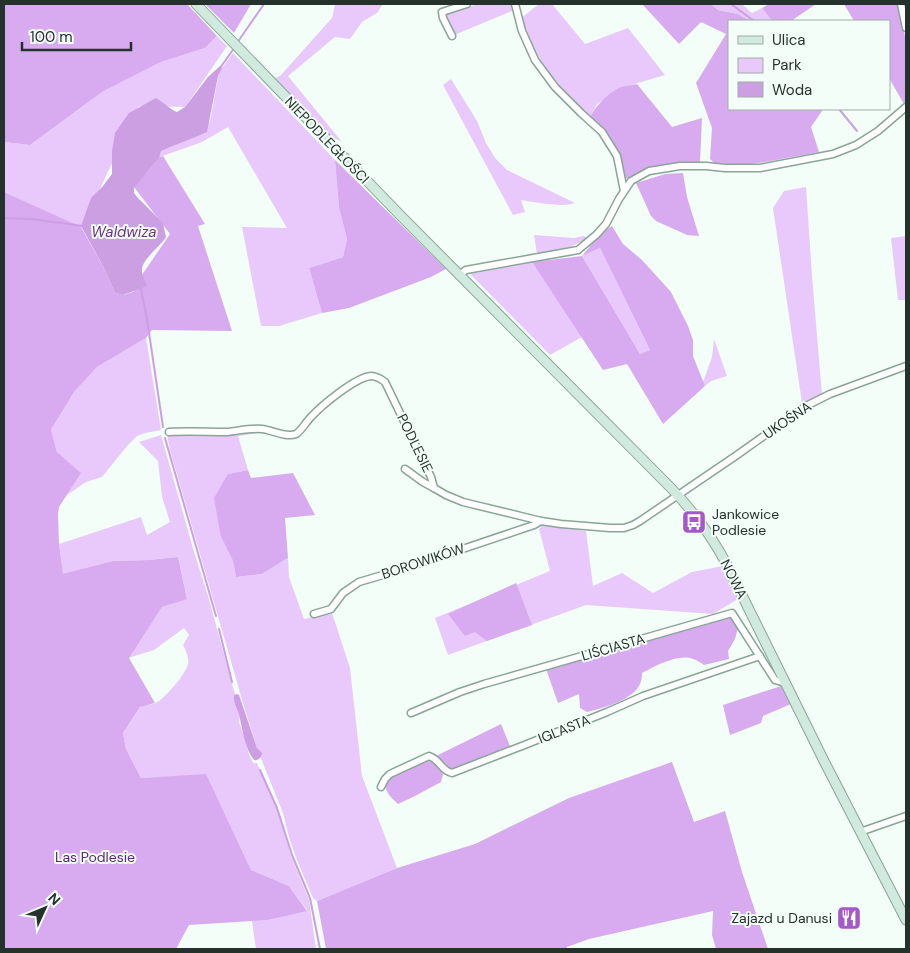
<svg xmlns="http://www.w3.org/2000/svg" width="910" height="953" font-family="'DM Sans',sans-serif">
<rect width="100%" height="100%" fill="#f2fef7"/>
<g fill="#e9c9fb">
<path d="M 335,4 L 383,4 L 377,13 L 362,22 L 350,39 L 335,37 L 288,76 L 342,142 L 326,134 L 274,79 L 281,75 L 332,18 Z"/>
<path d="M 478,4 L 511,4 L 512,11 L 452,36 L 445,15 Z"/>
<path d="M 539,4 L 552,4 L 585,44 L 628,28 L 665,75 L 621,88 L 597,104 L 590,117 C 560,88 534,58 520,19 Z"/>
<path d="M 711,4 L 742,4 L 752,13 L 762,8 L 772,21 L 749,21 L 738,14 L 718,10 Z"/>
<path d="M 217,36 L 227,46 L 185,107 L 139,106 L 88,214 L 94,231 L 76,226 L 4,192 L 4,142 L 30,145 L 102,92 L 161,62 L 205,48 Z"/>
<path d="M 233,53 L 335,160 L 339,208 L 347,239 L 343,257 L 309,268 L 322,313 L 279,326 L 261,326 L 242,227 L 287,228 L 228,127 L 202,142 L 154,159 L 163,145 L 210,122 L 219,72 Z"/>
<path d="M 451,79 L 477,121 L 486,143 L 495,158 L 507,170 L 575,203 C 561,208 536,202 521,200 L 525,212 L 513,215 L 443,85 Z"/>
<path d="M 806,187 L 812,276 L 822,395 L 802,403 L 773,208 L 784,191 Z"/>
<path d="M 534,235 L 574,238 L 583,236 L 589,238 L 570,247 L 537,254 Z"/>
<path d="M 906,236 L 906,300 L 898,300 L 891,238 Z"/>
<path d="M 600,248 L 650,350 L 640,354 L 582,256 Z"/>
<path d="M 532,262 L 582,337 L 550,355 L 470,274 Z"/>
<path d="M 146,338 L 161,430 L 145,433 L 137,436 L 127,446 L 102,477 L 86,482 L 67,495 L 80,473 L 57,452 L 51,430 L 74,392 L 97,367 Z"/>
<path d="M 714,339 L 727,376 L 711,381 L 705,386 L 703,382 L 712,357 Z"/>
<path d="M 260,433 L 238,436 L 248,470 L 228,474 L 221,537 L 233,561 L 236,577 L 262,574 L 288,558 L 289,577 L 304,619 L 332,613 L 350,668 L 362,776 L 397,868 L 317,901 L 313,898 L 297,860 L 289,837 L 283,813 L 258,751 L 245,710 L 170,450 L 167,435 Z"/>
<path d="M 161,435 L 194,552 L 208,596 L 240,713 L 239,722 L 246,742 L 249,755 L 253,763 L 257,763 L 278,811 L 291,856 L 309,900 L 316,949 L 256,949 L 252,921 L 268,920 L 307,910 L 289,886 L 251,870 L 206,775 L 141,778 L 126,749 L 123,733 L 141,706 C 145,705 151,705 156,703 C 165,698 186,674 188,664 C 189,658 186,650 183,645 L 189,635 L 184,628 L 154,650 L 128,658 L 162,607 L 187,598 L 178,557 L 149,560 L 113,561 L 63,575 L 59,544 L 141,517 L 147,535 L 170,522 L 162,497 L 158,461 L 139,442 Z"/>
<path d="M 543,525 L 586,531 L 593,586 L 622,573 L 653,593 L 692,572 L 723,566 L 738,599 L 713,614 L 586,605 L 448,655 L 435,618 L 550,571 L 539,529 Z"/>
</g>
<g fill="#d8abf0" fill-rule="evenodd">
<path d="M 4,4 L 187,4 L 217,36 L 205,48 L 161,62 L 102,92 L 30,145 L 4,142 Z"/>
<path d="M 205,4 L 251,4 L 234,33 Z"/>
<path d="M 642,4 L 711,4 L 718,10 L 738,14 L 748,20 L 749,21 L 729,21 L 729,109 L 821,109 L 822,111 L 811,127 L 819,152 L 765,162 L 743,165 L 714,163 L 710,159 L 712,128 L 696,83 L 726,34 L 701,22 L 679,44 Z"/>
<path d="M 769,4 L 816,4 L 791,21 L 772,21 L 762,8 Z"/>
<path d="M 844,4 L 899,4 L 906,42 L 906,102 L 904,104 L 889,78 L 889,21 L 854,21 Z"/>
<path d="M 637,84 L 672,127 L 702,118 L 700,162 L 649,167 L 631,178 L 625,178 L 619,155 L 604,129 L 590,117 C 597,104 608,93 621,87 C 626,86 632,85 637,84 Z"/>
<path d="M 163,156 L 205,224 L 198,226 L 232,331 L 152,330 L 146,338 L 97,367 L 74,392 L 51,430 L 57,452 L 81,473 L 59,507 L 58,514 L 59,544 L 63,574 L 113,561 L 149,560 L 178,557 L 187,599 L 162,607 L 129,658 L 155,703 L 140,707 L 123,733 L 126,749 L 141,778 L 206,774 L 251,870 L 289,886 L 307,911 L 268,920 L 189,925 L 176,949 L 4,949 L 4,192 L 81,227 L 103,266 L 115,293 L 124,295 L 135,291 L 133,288 L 170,234 L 134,187 L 154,159 Z"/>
<path d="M 335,160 L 446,269 L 431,277 L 349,308 L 322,313 L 309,268 L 343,257 L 347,239 L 339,208 Z"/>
<path d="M 683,173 L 687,197 L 699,236 L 687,235 L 656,221 L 651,216 L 636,183 L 665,174 Z"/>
<path d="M 612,226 L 623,244 L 642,260 L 671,292 L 688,326 L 693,340 L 693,356 L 705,386 L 663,424 L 627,364 L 603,370 L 532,262 L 582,256 L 601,233 ZM 600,248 L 650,350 L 640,354 L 582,256 Z"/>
<path d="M 248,470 L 251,478 L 293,473 L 315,515 L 285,518 L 288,558 L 262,574 L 236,577 L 233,561 L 221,537 L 214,498 L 228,474 Z"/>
<path d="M 516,583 L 532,625 L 487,641 L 475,632 L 465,636 L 448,614 Z"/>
<path d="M 731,617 L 738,628 L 735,639 L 728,651 L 729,659 L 704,665 C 701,663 697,660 693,659 C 679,653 655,666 642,673 C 642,675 642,678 641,681 C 637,699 603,708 587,712 L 580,708 L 579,694 L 558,703 L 546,669 Z"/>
<path d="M 781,686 L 791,704 L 763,716 L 761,723 L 730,735 L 723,705 Z"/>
<path d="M 501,724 L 510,746 L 454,771 L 446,768 L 436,756 Z"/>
<path d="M 429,761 L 437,764 L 443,774 L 441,782 L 413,797 L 398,804 C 391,797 386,794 385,783 L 390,778 L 424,762 Z"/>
<path d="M 672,762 L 694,822 L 725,811 L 742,872 L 768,949 L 716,949 L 712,935 L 713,911 L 589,939 L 567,947 L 567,949 L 326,949 L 317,901 L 397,868 L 475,844 L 569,798 Z"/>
</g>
<g fill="#cc9fe3">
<path d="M 220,66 L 222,68 L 218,76 L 207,132 C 192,139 176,144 161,151 L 159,158 L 154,163 L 134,188 L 134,193 L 137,197 L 163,223 L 166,237 C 160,247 142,259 142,270 C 142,276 145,281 147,286 L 123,295 L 115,293 L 103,266 L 81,226 L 91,198 L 103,186 L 112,174 L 112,151 L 115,133 L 129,113 L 156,98 C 163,102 171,110 177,112 L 185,107 L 208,77 Z"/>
<path d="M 237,694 L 239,695 L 257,748 L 262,753 C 262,757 258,761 254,760 C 245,749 242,728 239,714 C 237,708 233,702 234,695 Z"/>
</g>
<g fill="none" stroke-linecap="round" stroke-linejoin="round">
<g stroke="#cc9fe3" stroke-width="2">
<path d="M 731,4 L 754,21"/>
<path d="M 237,43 L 264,4"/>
<path d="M 220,68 L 235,47"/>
<path d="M 839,109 L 857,131"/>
<path d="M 4,218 L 31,219 L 83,226"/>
<path d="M 141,289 L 147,319 L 163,427"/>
<path d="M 165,438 L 216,616"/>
<path d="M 219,629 L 232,682"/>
<path d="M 260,770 L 277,808 L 292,855 L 310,898 L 320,949"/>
</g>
<defs>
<g id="street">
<path d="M 515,4 L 522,31 L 535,60 L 555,87 L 581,113 L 602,132 L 617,156 L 624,191"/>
<path d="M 901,4 L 906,28"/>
<path d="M 452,36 L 443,18 L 442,12 L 467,4"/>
<path d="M 459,275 L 466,270 L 578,250 L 596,235 L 606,224 L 619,199 L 631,181 L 649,171 L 680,166 L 706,166 L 725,168 L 760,168 L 833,154 L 856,145 L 878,131 L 906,107"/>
<path d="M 169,432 C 189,431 208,432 227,432 C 238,431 250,428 262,429 C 272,430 286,438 296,434 C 302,430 306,422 311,417 C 322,405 356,377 371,376 C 377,376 381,379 385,382 L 431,477 L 434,488 L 446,495 L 463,502 L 541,521 L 561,524 L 610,528 L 624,528 L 633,525 L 640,521 L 737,455 L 806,406 L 830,394 L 906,366"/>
<path d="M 405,469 L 423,482 L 434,488"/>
<path d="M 314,614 L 331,609 L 343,593 L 359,582 L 403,569 L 534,525 L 541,521"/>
<path d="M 411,713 L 460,692 L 484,684 L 732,613 L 775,680 L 785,683"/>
<path d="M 381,787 L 385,779 L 390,774 L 429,756 C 441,760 440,770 452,773 L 527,744 L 607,712 L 643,696 L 760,656"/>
<path d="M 860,832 L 906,816"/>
</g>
<path id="secondary" d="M 196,4 L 400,215 L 671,488 C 693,511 712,536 727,565 L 824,761 L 906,920"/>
</defs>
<use href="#street" stroke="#89a596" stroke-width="9"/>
<use href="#secondary" stroke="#89a596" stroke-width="11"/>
<use href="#street" stroke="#fff" stroke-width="6"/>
<use href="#secondary" stroke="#d1eade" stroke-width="9"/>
</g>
<defs>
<symbol id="bus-square" viewBox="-11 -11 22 22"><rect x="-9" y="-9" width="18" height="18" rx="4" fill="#a558ca" stroke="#f2fef7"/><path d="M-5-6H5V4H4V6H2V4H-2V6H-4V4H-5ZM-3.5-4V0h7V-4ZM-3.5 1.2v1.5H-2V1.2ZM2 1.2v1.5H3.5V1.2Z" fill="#fff"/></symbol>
<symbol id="restaurant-square" viewBox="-11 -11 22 22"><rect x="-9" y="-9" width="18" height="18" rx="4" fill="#a558ca" stroke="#f2fef7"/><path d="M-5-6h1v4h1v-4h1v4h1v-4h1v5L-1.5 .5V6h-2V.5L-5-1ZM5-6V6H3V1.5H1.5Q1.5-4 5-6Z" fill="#fff"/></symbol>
</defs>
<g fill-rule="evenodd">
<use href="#bus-square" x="680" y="508" width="28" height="28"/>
<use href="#restaurant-square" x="835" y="904" width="28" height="28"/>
</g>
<g text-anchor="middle" stroke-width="4" stroke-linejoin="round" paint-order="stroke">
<g font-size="14" fill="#25312b" stroke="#f2fef7">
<text transform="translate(327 140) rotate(46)" y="5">NIEPODLEGŁOŚCI</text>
<text transform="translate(787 420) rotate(-34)" y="5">UKOŚNA</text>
<text transform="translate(415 443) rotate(64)" y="5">PODLESIE</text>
<text transform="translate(423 561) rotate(-18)" y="5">BOROWIKÓW</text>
<text transform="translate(734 579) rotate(63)" y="5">NOWA</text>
<text transform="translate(613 647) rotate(-16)" y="5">LIŚCIASTA</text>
<text transform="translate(564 729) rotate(-22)" y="5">IGLASTA</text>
</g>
<g font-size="14" fill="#25312b" stroke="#f2fef7" text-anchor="start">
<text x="712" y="519">Jankowice<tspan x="712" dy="16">Podlesie</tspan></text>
<text x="832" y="923" text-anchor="end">Zajazd u Danusi</text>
</g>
<g font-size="14" fill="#5c2575" stroke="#f2fef7">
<text x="95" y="862">Las Podlesie</text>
</g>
<g font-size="15" font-style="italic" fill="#6b3484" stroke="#f2fef7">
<text x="124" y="237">Waldwiza</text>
</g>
</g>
<rect width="910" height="953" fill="none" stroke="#25312b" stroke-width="10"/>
<rect x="728" y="20" width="162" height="90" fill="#f2fef7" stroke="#a0aca5"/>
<rect x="738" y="36" width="25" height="8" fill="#d1eade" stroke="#a0aca5"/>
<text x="772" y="45" font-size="15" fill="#25312b">Ulica</text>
<rect x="738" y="58" width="25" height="15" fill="#e9c9fb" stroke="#a0aca5"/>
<text x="772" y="70" font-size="15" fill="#25312b">Park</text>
<rect x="738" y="82" width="25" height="15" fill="#cc9fe3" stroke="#a0aca5"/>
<text x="772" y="95" font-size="15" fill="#25312b">Woda</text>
<g transform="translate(45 908) rotate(46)" stroke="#f2fef7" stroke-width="4" paint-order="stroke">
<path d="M0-4L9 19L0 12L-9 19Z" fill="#25312b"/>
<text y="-8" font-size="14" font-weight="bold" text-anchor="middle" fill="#25312b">N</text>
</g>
<path d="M22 42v8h109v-8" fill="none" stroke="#25312b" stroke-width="2.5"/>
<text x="30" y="42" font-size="15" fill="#25312b" stroke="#f2fef7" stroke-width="4" paint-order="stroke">100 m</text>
</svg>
